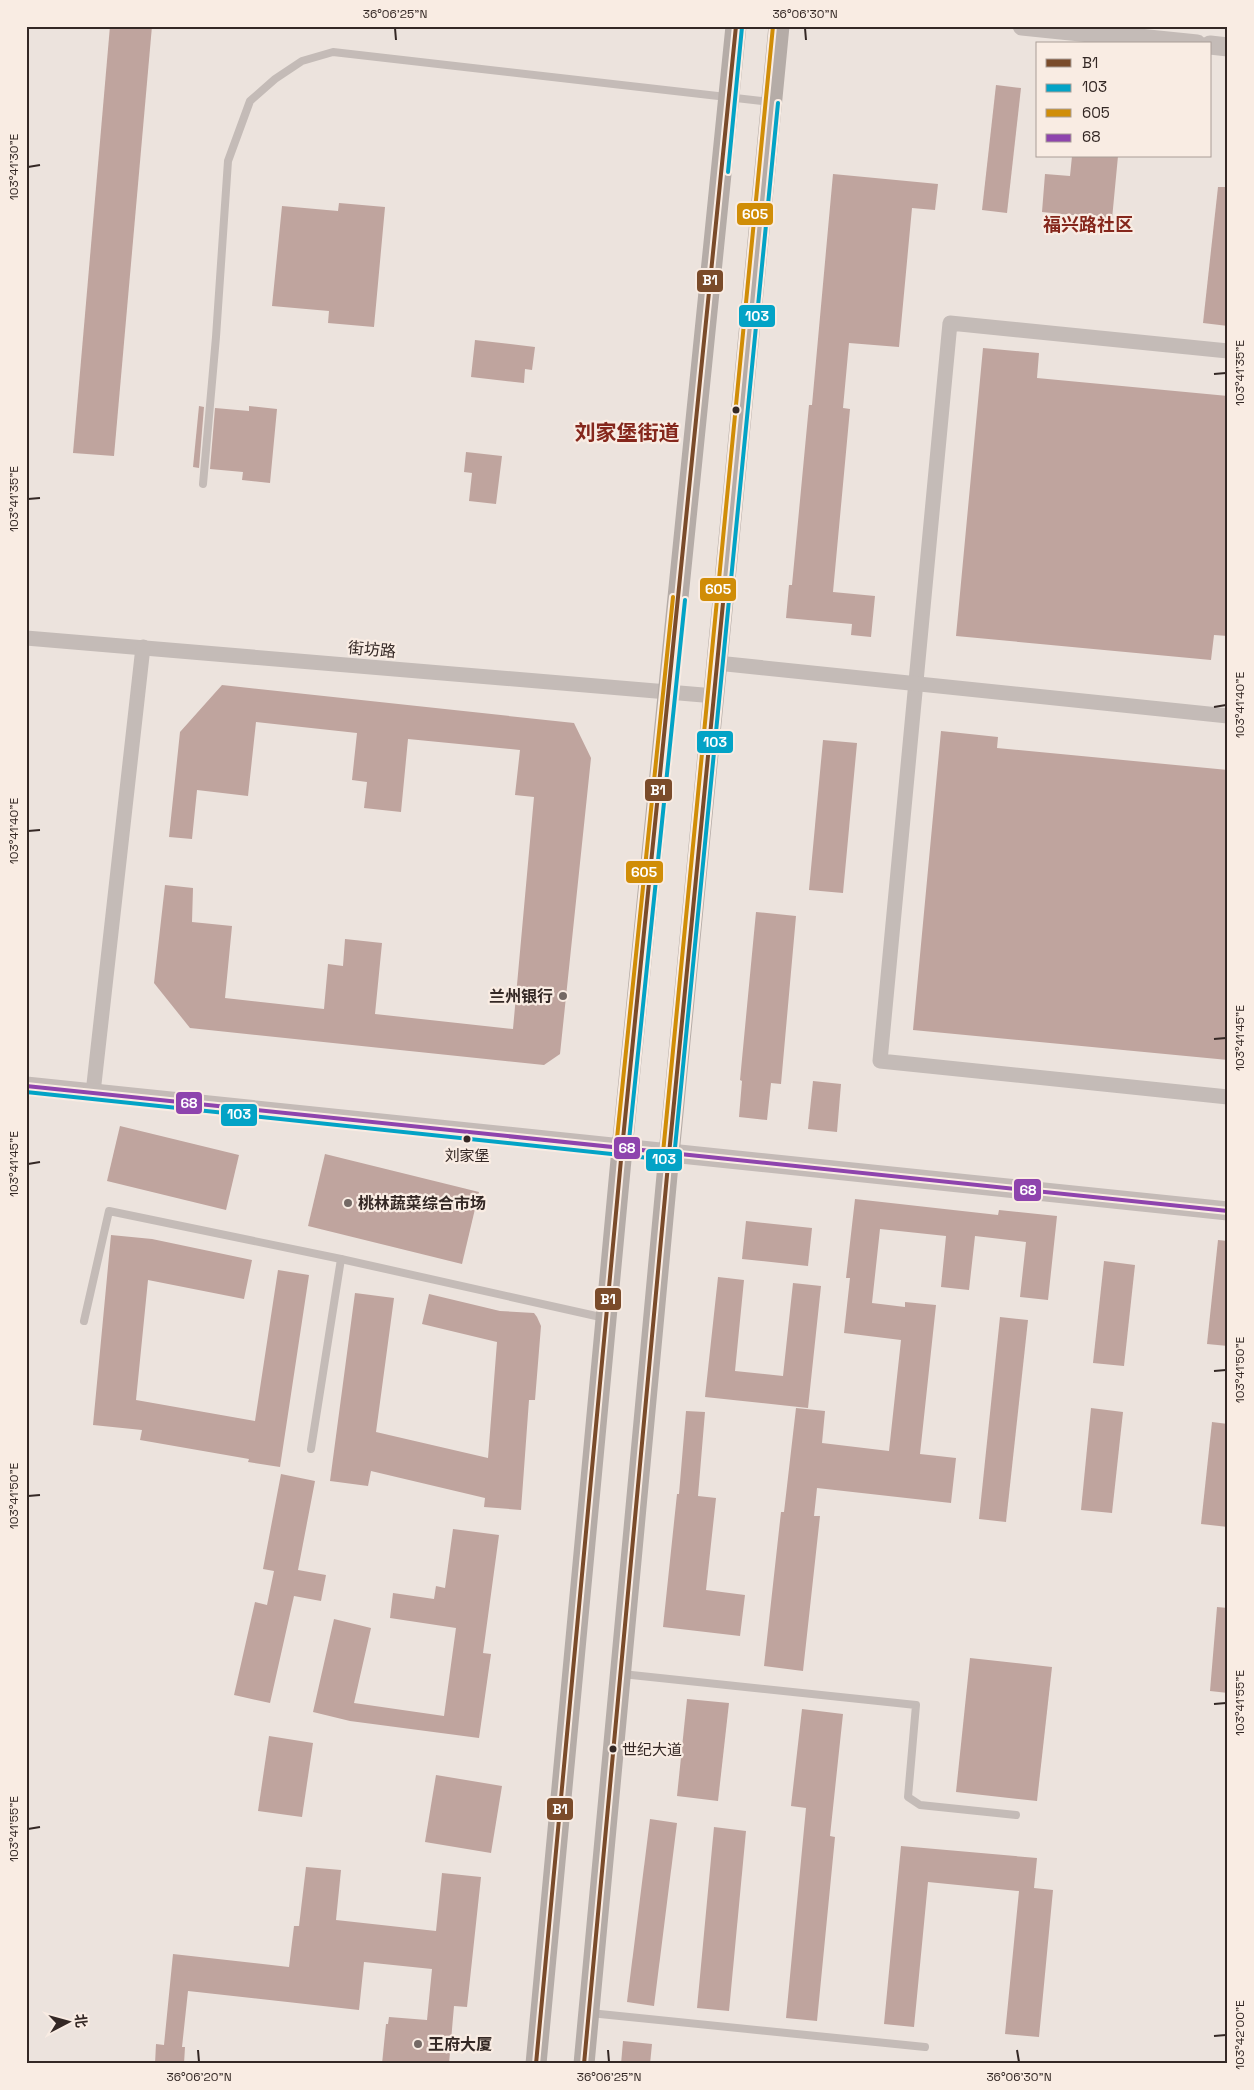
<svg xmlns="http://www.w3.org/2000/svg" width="1254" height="2090" font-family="'Space Grotesk','Noto Sans SC',sans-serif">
<rect width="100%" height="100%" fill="#ece3dd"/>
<g fill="#bfa49e">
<path d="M 110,26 L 152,26 L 114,456 L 73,453 Z"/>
<path d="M 996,85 L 1021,88 L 1007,213 L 982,210 Z"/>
<path d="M 1072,156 L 1118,156 L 1112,219 L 1042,212 L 1045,174 L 1070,176 Z"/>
<path d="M 833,174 L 938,184 L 935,210 L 912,208 L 899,347 L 849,343 L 843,408 L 850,409 L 833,592 L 875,596 L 871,637 L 851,635 L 852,624 L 786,618 L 789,585 L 792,585 L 809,405 L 812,405 Z"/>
<path d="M 1218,187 L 1228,187 L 1228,326 L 1203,323 Z"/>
<path d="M 339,203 L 385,207 L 374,327 L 328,323 L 329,311 L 272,306 L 282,206 L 338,211 Z"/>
<path d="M 475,340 L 535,347 L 532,370 L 525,369 L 524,383 L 471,377 Z"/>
<path d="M 983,348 L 1039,353 L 1037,378 L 1228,396 L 1228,636 L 1214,635 L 1211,660 L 956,636 Z"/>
<path d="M 199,406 L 204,407 L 199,468 L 193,467 Z"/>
<path d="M 249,406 L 277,409 L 270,483 L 242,480 L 243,472 L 210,469 L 215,408 L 249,411 Z"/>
<path d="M 466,452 L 502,456 L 496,504 L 469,501 L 472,473 L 464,472 Z"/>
<path d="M 222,685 L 574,723 L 591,758 L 560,1054 L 544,1065 L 190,1028 L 154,983 L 165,885 L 193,888 L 192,922 L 232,926 L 225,998 L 324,1009 L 328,964 L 343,966 L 345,939 L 382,943 L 375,1014 L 513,1029 L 534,797 L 515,795 L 520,750 L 408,739 L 401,812 L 364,808 L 367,782 L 352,780 L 357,733 L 256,722 L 248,796 L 197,790 L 192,839 L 169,837 L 180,732 Z"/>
<path d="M 941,731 L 998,737 L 997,748 L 1228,770 L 1228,1060 L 913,1030 Z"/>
<path d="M 823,740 L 857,743 L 843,893 L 809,890 Z"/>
<path d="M 756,912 L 796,916 L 781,1084 L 771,1083 L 767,1120 L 739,1117 L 742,1081 L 740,1080 Z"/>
<path d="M 813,1081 L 841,1084 L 837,1132 L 808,1129 Z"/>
<path d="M 120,1126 L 239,1155 L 226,1210 L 107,1181 Z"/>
<path d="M 325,1154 L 479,1192 L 462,1264 L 308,1226 Z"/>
<path d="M 855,1199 L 998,1215 L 999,1210 L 1057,1216 L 1048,1300 L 1020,1297 L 1026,1242 L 975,1236 L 969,1290 L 941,1287 L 946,1236 L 880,1229 L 872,1303 L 905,1307 L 905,1302 L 936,1305 L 920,1454 L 956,1458 L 951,1503 L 817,1488 L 814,1516 L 820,1516 L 803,1671 L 764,1666 L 781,1512 L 784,1512 L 796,1408 L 825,1411 L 822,1443 L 889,1451 L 901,1340 L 844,1333 L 850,1278 L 846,1278 Z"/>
<path d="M 746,1221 L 812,1228 L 808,1266 L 742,1259 Z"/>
<path d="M 111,1235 L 152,1239 L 252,1260 L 244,1299 L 148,1280 L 136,1400 L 255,1421 L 278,1270 L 309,1275 L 280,1467 L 248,1462 L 249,1459 L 140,1440 L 142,1430 L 93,1425 Z"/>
<path d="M 1218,1240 L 1228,1241 L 1228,1346 L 1207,1344 Z"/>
<path d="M 1104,1261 L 1135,1265 L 1124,1366 L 1093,1363 Z"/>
<path d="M 718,1277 L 744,1280 L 735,1371 L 783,1376 L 793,1283 L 821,1286 L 808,1408 L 705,1397 Z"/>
<path d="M 355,1293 L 394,1298 L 376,1432 L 488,1458 L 497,1342 L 422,1324 L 429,1294 L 500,1311 L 534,1313 L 537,1317 L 541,1326 L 535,1400 L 529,1400 L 521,1510 L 484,1507 L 485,1498 L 371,1471 L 368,1486 L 330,1481 Z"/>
<path d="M 1000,1317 L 1028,1320 L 1006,1522 L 979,1519 Z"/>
<path d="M 1091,1408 L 1123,1412 L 1112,1513 L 1081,1510 Z"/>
<path d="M 686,1411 L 705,1412 L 698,1496 L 716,1498 L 706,1590 L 745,1595 L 740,1636 L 663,1627 L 677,1494 L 679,1494 Z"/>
<path d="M 1212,1422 L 1228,1424 L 1228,1527 L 1201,1524 Z"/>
<path d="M 281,1474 L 315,1481 L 298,1570 L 326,1575 L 321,1601 L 294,1596 L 270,1703 L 234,1695 L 255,1602 L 267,1605 L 274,1571 L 263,1569 Z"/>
<path d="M 453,1529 L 499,1535 L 483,1653 L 491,1654 L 479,1738 L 350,1721 L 313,1712 L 334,1619 L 371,1628 L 354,1703 L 444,1716 L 456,1628 L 390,1618 L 393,1593 L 434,1599 L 436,1586 L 445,1588 Z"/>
<path d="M 1217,1607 L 1228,1608 L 1228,1693 L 1210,1691 Z"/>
<path d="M 970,1658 L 1052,1667 L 1037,1801 L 956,1792 Z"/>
<path d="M 687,1699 L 729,1703 L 718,1801 L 677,1796 Z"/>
<path d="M 802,1709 L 843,1714 L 830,1836 L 835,1837 L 817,2021 L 786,2018 L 806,1808 L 791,1806 Z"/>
<path d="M 269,1736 L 313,1743 L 302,1817 L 258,1811 Z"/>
<path d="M 436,1775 L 502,1786 L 491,1853 L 425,1842 Z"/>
<path d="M 650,1819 L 677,1823 L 654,2006 L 627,2002 Z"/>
<path d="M 714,1827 L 746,1831 L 729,2011 L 697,2008 Z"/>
<path d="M 901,1846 L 1037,1858 L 1034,1888 L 1053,1890 L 1039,2037 L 1005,2034 L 1019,1891 L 928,1882 L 914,2027 L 884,2024 Z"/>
<path d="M 306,1867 L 341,1870 L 336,1920 L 436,1931 L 442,1873 L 481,1877 L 467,2007 L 454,2006 L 449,2064 L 382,2064 L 386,2024 L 388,2024 L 389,2017 L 427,2020 L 432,1969 L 364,1962 L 359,2010 L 188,1991 L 182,2047 L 185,2047 L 184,2064 L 155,2064 L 156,2044 L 164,2045 L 173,1954 L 289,1967 L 294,1926 L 299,1926 Z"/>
<path d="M 623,2041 L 652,2044 L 650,2064 L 621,2064 Z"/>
</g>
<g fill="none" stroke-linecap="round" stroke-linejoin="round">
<g stroke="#c4bbb7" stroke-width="8">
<path d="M 203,484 L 216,337 L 228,161 L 250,101 L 275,79 L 302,61 L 333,52 L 770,102"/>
<path d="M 84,1321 L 109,1211 L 341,1259 L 605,1318"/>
<path d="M 311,1449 L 341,1259"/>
<path d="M 622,1674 L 916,1705 L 908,1797 L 920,1805 L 1016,1815"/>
<path d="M 590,2013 L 925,2047"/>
</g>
<g stroke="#c4bbb7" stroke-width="15">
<path d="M 1228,351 L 950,323 L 880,1061 L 1228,1097"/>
<path d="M 26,638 L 715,696"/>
<path d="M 717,663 L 1228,716"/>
<path d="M 93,1093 L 143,647"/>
</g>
<g stroke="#c4bbb7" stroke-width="19">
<path d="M 1022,26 L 1197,44"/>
<path d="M 1210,45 L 1228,47"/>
<path d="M 26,1086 L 1228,1211"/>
</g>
<g stroke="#b5aca7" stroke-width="21">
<path d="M 536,2064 L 622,1149 L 736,26"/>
<path d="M 584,2064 L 669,1154 L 779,26"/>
</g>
<defs>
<g id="bus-1">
<path d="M 536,2064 L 622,1149 L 736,26"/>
<path d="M 584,2064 L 669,1154 L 723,603"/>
</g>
<g id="bus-2">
<path d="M 728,172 L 742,27"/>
<path d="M 26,1092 L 668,1160 L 674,1158 L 778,103"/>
<path d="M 628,1150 L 685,600"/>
</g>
<g id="bus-3">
<path d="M 616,1148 L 673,597"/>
<path d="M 663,1153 L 773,26"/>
</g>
<path id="bus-4" d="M 26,1086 L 1228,1211"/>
</defs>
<use href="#bus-1" stroke="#f9ece3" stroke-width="8"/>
<use href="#bus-2" stroke="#f9ece3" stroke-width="8"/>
<use href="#bus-3" stroke="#f9ece3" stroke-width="8"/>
<use href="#bus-4" stroke="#f9ece3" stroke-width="8"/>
<use href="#bus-1" stroke="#7a4b2a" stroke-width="4"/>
<use href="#bus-2" stroke="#03a3c6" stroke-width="4"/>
<use href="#bus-3" stroke="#d08d07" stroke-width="4"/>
<use href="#bus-4" stroke="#8e44ad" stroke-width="4"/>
</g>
<path fill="none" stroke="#342825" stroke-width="2" d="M 395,28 L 396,40M 805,28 L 806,40M 28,167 L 40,165M 1214,374 L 1226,373M 28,499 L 40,498M 1214,707 L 1226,705M 28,831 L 40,830M 1214,1039 L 1226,1038M 28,1164 L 40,1162M 1214,1371 L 1226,1370M 28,1496 L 40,1495M 1214,1704 L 1226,1703M 28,1829 L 40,1827M 1214,2036 L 1226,2035M 198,2050 L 199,2062M 608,2050 L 609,2062M 1017,2050 L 1019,2062"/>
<g fill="#342825" stroke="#f9ece3" stroke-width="2">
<circle cx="736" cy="410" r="4.5"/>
<circle cx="467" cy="1139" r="4.5"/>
<circle cx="613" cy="1749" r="4.5"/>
</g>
<g fill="#746965" stroke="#f9ece3" stroke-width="2">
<circle cx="563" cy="996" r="5"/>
<circle cx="348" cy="1203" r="5"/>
<circle cx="418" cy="2044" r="5"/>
</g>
<g text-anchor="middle" stroke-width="4.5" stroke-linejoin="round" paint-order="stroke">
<g font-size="15" fill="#342825" stroke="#f9ece3">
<text x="467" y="1161">刘家堡</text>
<text x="622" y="1755" text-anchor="start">世纪大道</text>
</g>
<g font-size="16" fill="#342825" stroke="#f9ece3">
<text transform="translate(372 649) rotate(5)" y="6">街坊路</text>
</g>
<g font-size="16" font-weight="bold" fill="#342825" stroke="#f9ece3" text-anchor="start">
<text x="553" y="1002" text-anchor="end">兰州银行</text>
<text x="358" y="1209">桃林蔬菜综合市场</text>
<text x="428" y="2050">王府大厦</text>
</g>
<g font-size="18" font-weight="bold" fill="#85271c" stroke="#f9ece3">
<text x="1088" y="231">福兴路社区</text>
</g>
<g font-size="21" font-weight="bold" fill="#85271c" stroke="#f9ece3">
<text x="627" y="440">刘家堡街道</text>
</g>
</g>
<g stroke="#f9ece3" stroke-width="2">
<rect x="736" y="202" width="38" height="24" rx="5" fill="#d08d07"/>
<rect x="696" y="269" width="28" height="24" rx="5" fill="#7a4b2a"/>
<rect x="738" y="304" width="38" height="24" rx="5" fill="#03a3c6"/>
<rect x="699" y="577" width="38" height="25" rx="5" fill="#d08d07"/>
<rect x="696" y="730" width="38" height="24" rx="5" fill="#03a3c6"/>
<rect x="644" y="778" width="29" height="24" rx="5" fill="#7a4b2a"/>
<rect x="625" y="860" width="39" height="24" rx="5" fill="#d08d07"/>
<rect x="175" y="1091" width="28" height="24" rx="5" fill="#8e44ad"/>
<rect x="220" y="1103" width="38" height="24" rx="5" fill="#03a3c6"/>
<rect x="613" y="1136" width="28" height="24" rx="5" fill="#8e44ad"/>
<rect x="645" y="1148" width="38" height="24" rx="5" fill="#03a3c6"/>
<rect x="1013" y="1178" width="29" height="24" rx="5" fill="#8e44ad"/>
<rect x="594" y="1287" width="28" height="24" rx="5" fill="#7a4b2a"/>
<rect x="546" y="1797" width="28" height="24" rx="5" fill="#7a4b2a"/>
</g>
<g font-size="14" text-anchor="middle" font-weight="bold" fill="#fff">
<text x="755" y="219">605</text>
<text x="710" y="285">B1</text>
<text x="757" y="321">103</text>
<text x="718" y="594">605</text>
<text x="715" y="747">103</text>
<text x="658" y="795">B1</text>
<text x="644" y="877">605</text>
<text x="189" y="1108">68</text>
<text x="239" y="1119">103</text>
<text x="627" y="1153">68</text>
<text x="664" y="1164">103</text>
<text x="1028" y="1195">68</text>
<text x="608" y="1304">B1</text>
<text x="560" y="1814">B1</text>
</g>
<rect width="1254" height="2090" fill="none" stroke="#f9ece3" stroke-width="55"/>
<rect x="1036" y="42" width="175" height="115" fill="#f9ece3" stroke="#aa9e97"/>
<rect x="1046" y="59" width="25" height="8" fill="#7a4b2a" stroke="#aa9e97"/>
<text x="1082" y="68" font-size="15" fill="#342825">B1</text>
<rect x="1046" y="84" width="25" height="8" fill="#03a3c6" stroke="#aa9e97"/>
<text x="1082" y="92" font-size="15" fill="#342825">103</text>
<rect x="1046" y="109" width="25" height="8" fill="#d08d07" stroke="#aa9e97"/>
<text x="1082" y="118" font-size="15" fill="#342825">605</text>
<rect x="1046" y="134" width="25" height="8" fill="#8e44ad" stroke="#aa9e97"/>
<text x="1082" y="142" font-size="15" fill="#342825">68</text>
<g transform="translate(68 2022) rotate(84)" stroke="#f9ece3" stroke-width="4" paint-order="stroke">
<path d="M0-4L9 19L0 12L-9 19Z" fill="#342825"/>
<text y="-8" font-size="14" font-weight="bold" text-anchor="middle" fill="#342825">北</text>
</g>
<rect x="28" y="28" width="1198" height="2034" fill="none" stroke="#342825" stroke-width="2"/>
<g font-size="12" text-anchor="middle" fill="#342825">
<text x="395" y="18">36°06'25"N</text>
<text x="805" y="18">36°06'30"N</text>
<text transform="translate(14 167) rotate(-90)" y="4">103°41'30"E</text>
<text transform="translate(1240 373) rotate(-90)" y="4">103°41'35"E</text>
<text transform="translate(14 499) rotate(-90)" y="4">103°41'35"E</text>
<text transform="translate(1240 705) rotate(-90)" y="4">103°41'40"E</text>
<text transform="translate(14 831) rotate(-90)" y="4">103°41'40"E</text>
<text transform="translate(1240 1038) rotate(-90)" y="4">103°41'45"E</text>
<text transform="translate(14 1164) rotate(-90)" y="4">103°41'45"E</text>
<text transform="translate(1240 1370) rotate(-90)" y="4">103°41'50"E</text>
<text transform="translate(14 1496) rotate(-90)" y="4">103°41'50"E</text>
<text transform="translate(1240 1703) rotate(-90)" y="4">103°41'55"E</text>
<text transform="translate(14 1829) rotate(-90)" y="4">103°41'55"E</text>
<text transform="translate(1240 2035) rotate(-90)" y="4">103°42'00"E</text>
<text x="199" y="2081">36°06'20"N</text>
<text x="609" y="2081">36°06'25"N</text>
<text x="1019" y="2081">36°06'30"N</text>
</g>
</svg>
